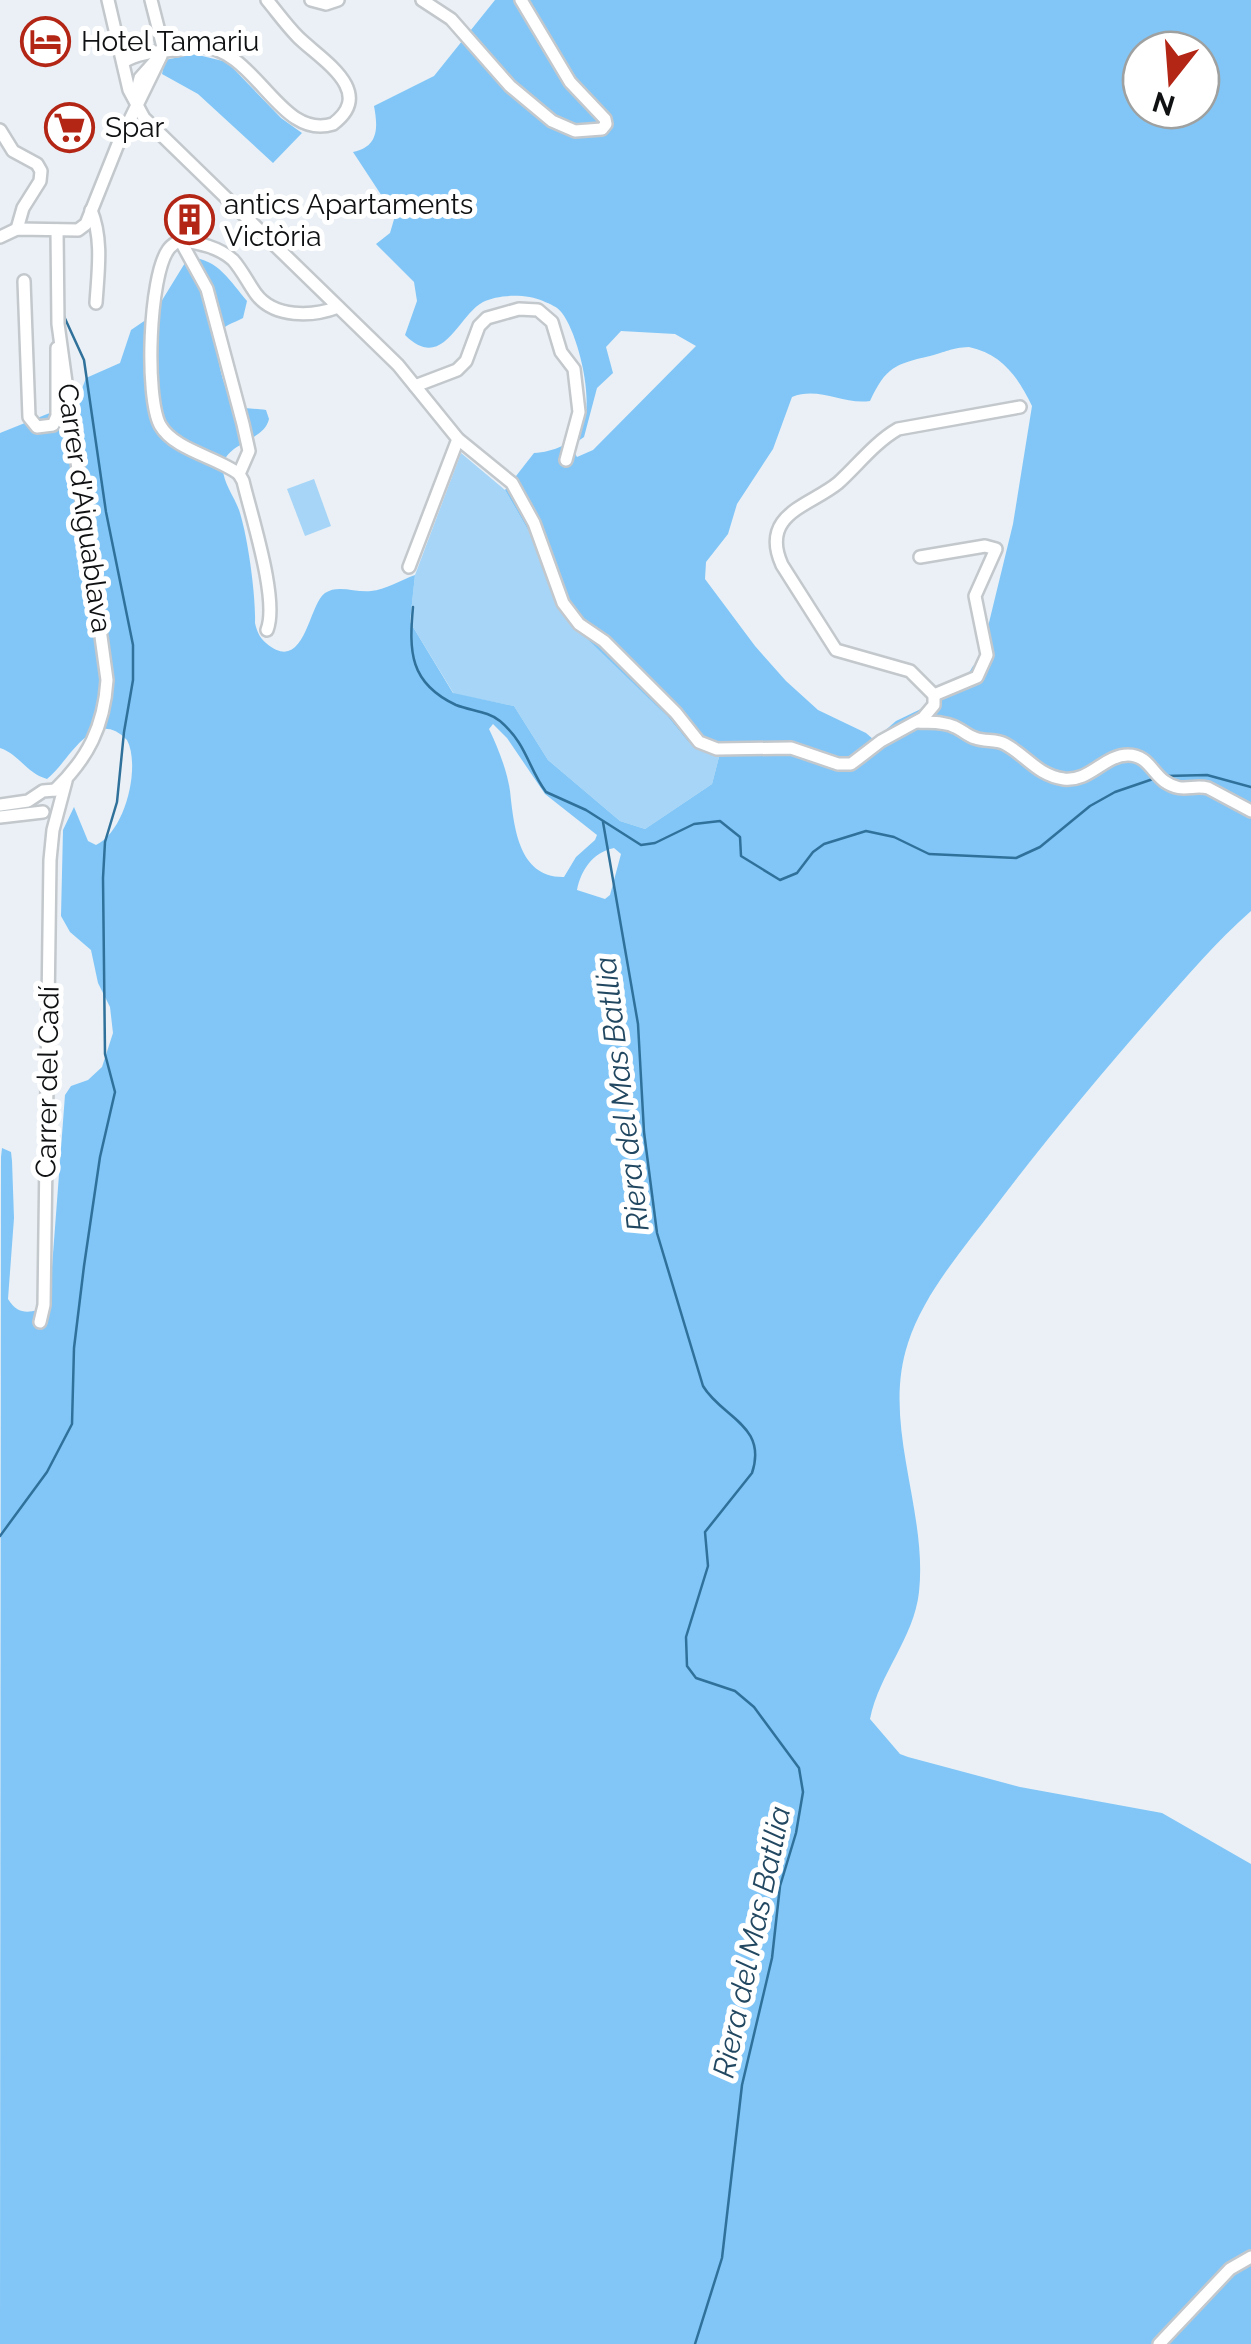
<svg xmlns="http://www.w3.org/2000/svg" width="1251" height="2344" font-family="Raleway,sans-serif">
<rect width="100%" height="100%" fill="#eaf0f5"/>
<g fill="#a6d5f7">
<path d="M 461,453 L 505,490 L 532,537 L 559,606 L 667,716 L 689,743 L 719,757 L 712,784 L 645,829 L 620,821 L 548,760 L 514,706 L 454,694 L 410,622 L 415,575 Z"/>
<path d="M 314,479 L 331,526 L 305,536 L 287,489 Z"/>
</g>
<g fill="#81c6f7" fill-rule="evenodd">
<path d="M 495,0 L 1251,0 L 1251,911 C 1217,941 1187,976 1157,1010 C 1102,1073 1048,1137 998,1203 C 965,1247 925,1291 908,1343 C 881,1424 928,1510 919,1592 C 914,1638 879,1674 870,1719 L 900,1754 L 908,1757 L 1020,1787 L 1162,1813 L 1251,1864 L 1251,2344 L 0,2344 L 1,1157 L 2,1148 L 11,1152 L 12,1161 L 14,1218 L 8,1299 C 19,1317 31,1312 49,1307 L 65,1095 L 71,1086 L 88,1080 L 102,1067 L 113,1033 L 110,1007 L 98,983 L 91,950 L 70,932 L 61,916 L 63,830 L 74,807 L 88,841 L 96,845 C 125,832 141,767 127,740 C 93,705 69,762 47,779 C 26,773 19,754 0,748 L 0,433 L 77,402 L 86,378 L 120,363 L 131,330 L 153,315 L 188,258 C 216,256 231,282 247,301 L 243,318 C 234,323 222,325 218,336 C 213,348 225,396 235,404 C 243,410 256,408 266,410 L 269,419 C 264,442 222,443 223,469 C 223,483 236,499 240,513 C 248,539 256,596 255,623 C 257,631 259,637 266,643 C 305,676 308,605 325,593 C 338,584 356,593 371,591 C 385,590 401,580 415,575 L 410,622 L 453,693 L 514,706 L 548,760 L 620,821 L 645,829 L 712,784 L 719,757 L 689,743 L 667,716 L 570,622 L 559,606 L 532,537 L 505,490 L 534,453 C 553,452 575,444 583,424 C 594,399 578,334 562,313 C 558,307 550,304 543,301 C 527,294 499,294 483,302 C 458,315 443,373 405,335 L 417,301 L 414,282 L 376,244 L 390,233 L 395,216 L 353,152 C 379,147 378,127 374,106 L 434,76 ZM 1141,50 L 1201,50 L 1201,110 L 1141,110 ZM 621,331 L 675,334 L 696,346 L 593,450 L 577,457 L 571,446 L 584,437 L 597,388 L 613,373 L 606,347 ZM 969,347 C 1002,354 1018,377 1032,406 L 1013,524 L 985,639 L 987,655 L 973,666 L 958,691 L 896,721 L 874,740 L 866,733 L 818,710 L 786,681 L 755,646 L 705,579 L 706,562 L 728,534 L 737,504 L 773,449 L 792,397 C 819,386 843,405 870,401 C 886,367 895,364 930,356 C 946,352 950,348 969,347 ZM 493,724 L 507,738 L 545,794 L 597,835 L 595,840 L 576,857 L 564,877 C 518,878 514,826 510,791 C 507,770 498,748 489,729 ZM 614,848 L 621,854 L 610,895 L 605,899 L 577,890 C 581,870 593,852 614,848 Z"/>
<path d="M 194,54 L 227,62 L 281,118 L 302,133 L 273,163 L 198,94 L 162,74 L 165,60 Z"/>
</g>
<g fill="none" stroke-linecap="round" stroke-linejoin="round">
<g stroke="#2f719a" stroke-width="2.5">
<path d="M 413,607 C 409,651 409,683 456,705 C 471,711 488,711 500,721 C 527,744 528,768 546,792 L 586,810 L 641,845 L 655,843 L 694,824 L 720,821 L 740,837 L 741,856 L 780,880 L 797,873 L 813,852 L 824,844 L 866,831 L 894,837 L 929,854 L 1016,858 L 1040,847 L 1090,806 L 1115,792 L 1153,779"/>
<path d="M 1166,776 L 1207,775 L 1251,787"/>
<path d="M 603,822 L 638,1024 L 644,1132 L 657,1233 L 703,1386 C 721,1417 768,1425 752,1473 L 705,1532 L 708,1566 L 686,1637 L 687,1666 L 696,1678 L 735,1691 L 754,1707 L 799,1768 L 803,1792 L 796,1833 L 780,1886 L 772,1958 L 742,2085 L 722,2258 L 695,2344"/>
<path d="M 0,1536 L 47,1472 L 72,1424 L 74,1348 L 84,1266 L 100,1157 L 115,1092 L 105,1054 L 103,878 L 105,842 L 117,802 L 124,732 L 133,680 L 133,645 L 106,512 L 84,360 L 62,312"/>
</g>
<defs>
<g id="minor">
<path d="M 108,0 L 129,90 L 144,118 L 398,365 L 458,439 L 512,483 L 534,523 L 563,603 L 579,624 L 604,641 L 676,713 L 699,742 L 717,749 L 791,748 L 838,764 L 851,764 L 881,741 L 923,718 L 934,705 L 934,695"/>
<path d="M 151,0 L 164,51"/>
<path d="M 311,0 L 326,4 L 338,0"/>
<path d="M 422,0 L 451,19 L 510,86 L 552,121 L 575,131 L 602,129 L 606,124 L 605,119 L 570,82 L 521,0"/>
<path d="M 123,62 C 140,52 157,52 176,50 C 183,49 191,46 199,46 C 257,48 279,141 333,124 C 377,91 320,59 298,37 C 287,26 277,12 267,0"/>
<path d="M 135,98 L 140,78 L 157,59"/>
<path d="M 0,130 L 13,151 L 37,164 L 41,171 L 40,181 L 23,208 L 17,229"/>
<path d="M 91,210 C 103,239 98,272 96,303"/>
<path d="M 0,237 L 17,229 L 78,230 L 86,224 L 118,144 L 161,56"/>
<path d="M 180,240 L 207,289 L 243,424 L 249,451 L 239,474 L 243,481 C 251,515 279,600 267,630"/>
<path d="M 24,281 L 29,417 L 37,427 L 53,425 L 57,416 L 57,348"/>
<path d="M 415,386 L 457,370 L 466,361 L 479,326 L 487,318 L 519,309 L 538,310 L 552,322 L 561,352 L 574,369 L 579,412 L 566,460"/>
<path d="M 239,474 C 217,457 174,450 160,425 C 145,396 149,277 168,250 C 171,245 176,243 180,240 C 199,243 219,247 233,260 C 242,270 248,283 256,294 C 274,318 312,317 338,307"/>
<path d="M 920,557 L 985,546 L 996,549 L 975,596 L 987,655 L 977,677 L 934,695"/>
<path d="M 409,567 L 458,439"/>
<path d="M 934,695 L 910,671 L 836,650 L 782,565 C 759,514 810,506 838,483 C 858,465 874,443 898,429 L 1020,407"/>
<path d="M 917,722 C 930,723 943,721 955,727 C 962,730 968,736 975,738 C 985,742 996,739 1005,744 C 1027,756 1037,775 1064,779 C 1090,782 1104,755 1128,755 C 1147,755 1152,772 1164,781 C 1182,794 1192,784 1208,788 L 1251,811"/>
<path d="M 55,790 C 88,758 104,727 107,680 L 58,324 L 57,230"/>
<path d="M 0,805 L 28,801 L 43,791 L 55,790"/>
<path d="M 0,817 L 43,812"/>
<path d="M 40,1322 L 44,1305 L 50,860 L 53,830 L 66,781"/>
<path d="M 1159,2344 L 1230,2269 L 1251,2257"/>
</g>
</defs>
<use href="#minor" stroke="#c3c8cd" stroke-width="16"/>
<use href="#minor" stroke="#fff" stroke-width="11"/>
</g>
<defs>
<symbol id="hotel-ring" viewBox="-11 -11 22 22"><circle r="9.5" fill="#fff" stroke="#b32514" stroke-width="1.5"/><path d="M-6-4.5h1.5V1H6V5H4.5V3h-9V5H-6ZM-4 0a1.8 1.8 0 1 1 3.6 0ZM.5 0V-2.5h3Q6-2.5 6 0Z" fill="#b32514"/></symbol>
<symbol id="supermarket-ring" viewBox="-11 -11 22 22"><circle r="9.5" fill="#fff" stroke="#b32514" stroke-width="1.5"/><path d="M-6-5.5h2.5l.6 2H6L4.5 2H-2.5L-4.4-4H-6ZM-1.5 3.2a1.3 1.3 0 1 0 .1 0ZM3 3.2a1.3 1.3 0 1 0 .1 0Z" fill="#b32514"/></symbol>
<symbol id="building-ring" viewBox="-11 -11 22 22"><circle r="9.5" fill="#fff" stroke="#b32514" stroke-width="1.5"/><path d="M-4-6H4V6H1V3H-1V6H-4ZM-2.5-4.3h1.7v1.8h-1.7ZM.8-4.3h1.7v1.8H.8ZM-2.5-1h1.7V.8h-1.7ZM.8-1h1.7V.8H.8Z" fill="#b32514"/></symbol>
</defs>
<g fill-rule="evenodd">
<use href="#hotel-ring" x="18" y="14" width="55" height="55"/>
<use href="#supermarket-ring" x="42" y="100" width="55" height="55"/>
<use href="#building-ring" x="162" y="192" width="55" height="55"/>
</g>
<g text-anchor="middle" stroke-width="10" stroke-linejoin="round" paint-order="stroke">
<g font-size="28" fill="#0f1112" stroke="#fff" text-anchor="start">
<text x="81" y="51">Hotel Tamariu</text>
<text x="105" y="137">Spar</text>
<text x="224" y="214">antics Apartaments<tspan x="224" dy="32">Victòria</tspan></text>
</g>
<g font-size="28" fill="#0f1112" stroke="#fff">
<text transform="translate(85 508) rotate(82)" y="10">Carrer d'Aiguablava</text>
<text transform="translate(47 1082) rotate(-89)" y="10">Carrer del Cadí</text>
</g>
<g font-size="30" font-style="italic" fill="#224861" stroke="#fff">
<text transform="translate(622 1094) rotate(-97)" y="10">Riera del Mas Batllia</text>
<text transform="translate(752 1942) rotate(-78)" y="10">Riera del Mas Batllia</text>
</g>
</g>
<g transform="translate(1171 80) rotate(197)"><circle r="48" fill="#ffffff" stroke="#9fa0a0" stroke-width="2.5"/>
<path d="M0-8L18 38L0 25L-18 38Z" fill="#b32514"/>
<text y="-15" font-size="28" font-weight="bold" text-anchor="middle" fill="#0f1112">N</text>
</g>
</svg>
